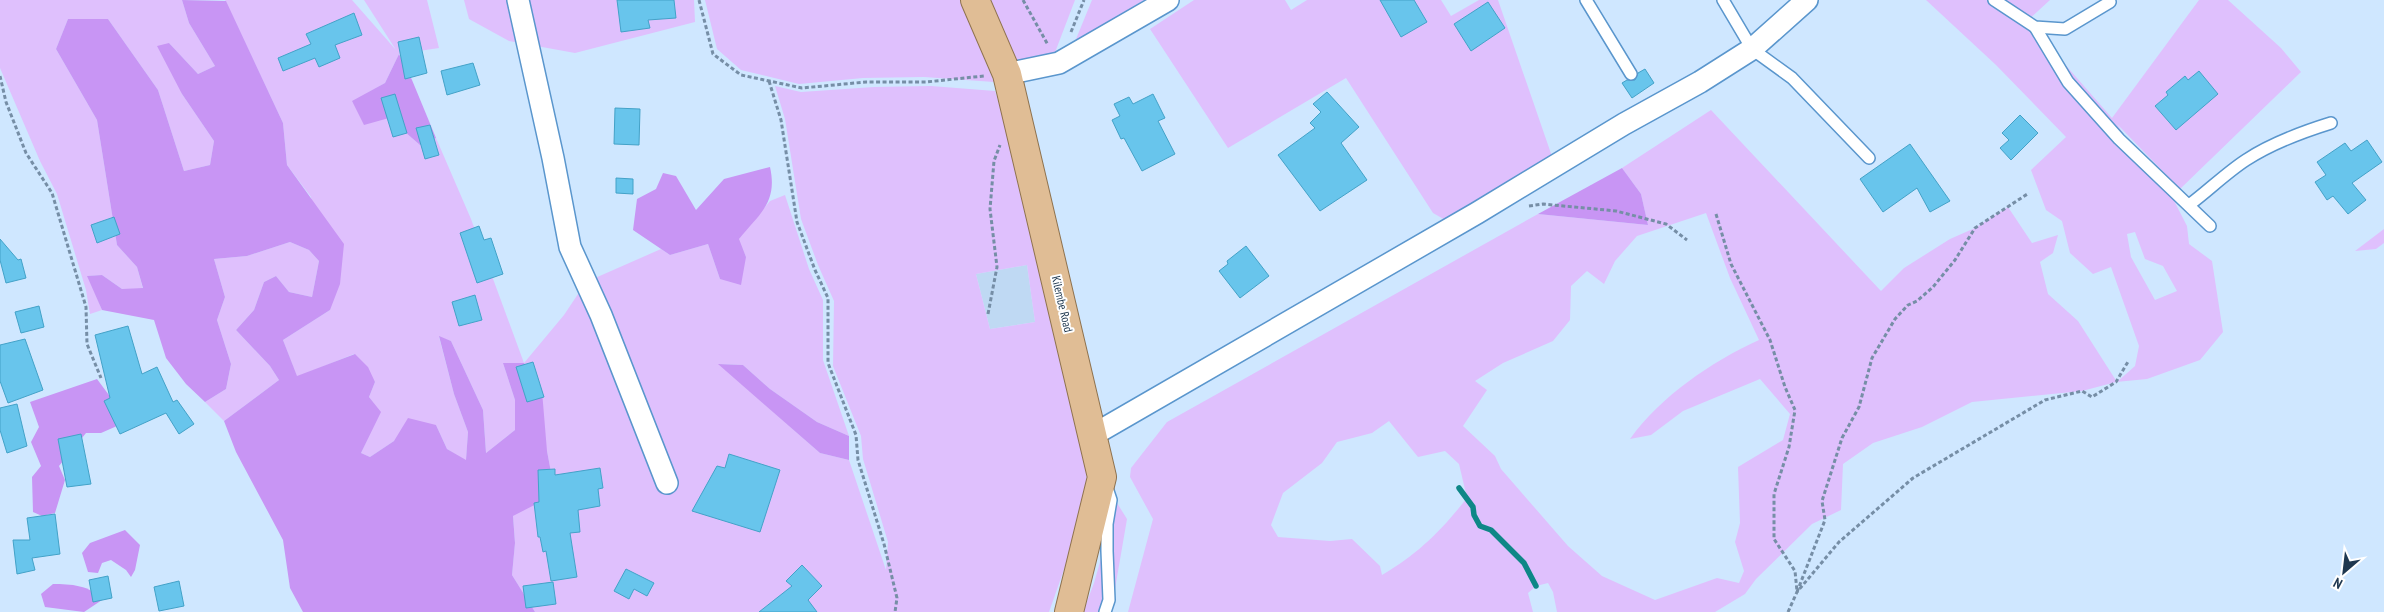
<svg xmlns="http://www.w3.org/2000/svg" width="2384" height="612" font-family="'PT Sans Narrow',sans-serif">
<rect width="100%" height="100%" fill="#cfe7ff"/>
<path fill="#bfd9f3" d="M 1027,265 L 1035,322 L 990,329 L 976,274 Z"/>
<g fill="#dfc0fd" fill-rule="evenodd">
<path d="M 0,0 L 182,0 L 189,23 L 215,66 L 198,74 L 169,43 L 182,94 L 214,141 L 210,165 L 184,171 L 158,90 L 108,19 L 68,19 L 56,49 L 97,120 L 117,245 L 137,267 L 143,289 L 122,289 L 102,275 L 88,276 L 102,310 L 90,314 L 86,290 L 57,194 L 40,161 L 0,68 Z"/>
<path d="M 225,0 L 352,0 L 396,50 L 364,0 L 427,0 L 439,48 L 399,54 L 385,83 L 352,102 L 389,118 L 420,145 L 436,138 L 471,219 L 524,363 L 564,315 L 586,282 L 661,249 L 670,255 L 708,244 L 720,279 L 746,257 L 738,239 L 770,201 L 785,195 L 809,269 L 823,300 L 823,360 L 849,436 L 817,422 L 770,389 L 743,365 L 719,364 L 820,453 L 849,460 L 886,570 L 888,542 L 863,459 L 861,436 L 833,366 L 834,301 L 818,265 L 801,219 L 785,119 L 775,86 L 801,92 L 874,87 L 931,86 L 995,91 L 1066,314 L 1084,410 L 1087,486 L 1073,544 L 1049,612 L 535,612 L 512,575 L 515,543 L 513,516 L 553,483 L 547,451 L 503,363 L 515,400 L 515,430 L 486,453 L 483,410 L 451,341 L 439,337 L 454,394 L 468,432 L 466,461 L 447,449 L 436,425 L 394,441 L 370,457 L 361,453 L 380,412 L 369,397 L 375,382 L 354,354 L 297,377 L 283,340 L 330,310 L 311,197 L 287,165 L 283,123 ZM 1027,265 L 1035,322 L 990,329 L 976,274 Z"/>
<path d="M 464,0 L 694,0 L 695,22 L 575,53 L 509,41 L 469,19 Z"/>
<path d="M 705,0 L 960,0 L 994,82 L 924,77 L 863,78 L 799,84 L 741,70 L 717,49 Z"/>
<path d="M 991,0 L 1075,0 L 1054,55 L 1019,64 L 1010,51 Z"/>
<path d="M 1092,0 L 1144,0 L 1074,44 Z"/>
<path d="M 1194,0 L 1285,0 L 1291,10 L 1307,0 L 1441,0 L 1451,16 L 1479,0 L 1498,0 L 1557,171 L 1447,221 L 1433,213 L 1346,78 L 1228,148 L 1150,29 Z"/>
<path d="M 1926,0 L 2050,0 L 2027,21 L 2112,118 L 2199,0 L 2228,0 L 2281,48 L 2301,72 L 2180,189 L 2117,124 L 2152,177 L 2167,187 L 2187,226 L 2189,244 L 2212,261 L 2223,332 L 2200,360 L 2147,379 L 2116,382 L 2082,391 L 1972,402 L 1922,427 L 1873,443 L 1843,464 L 1841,510 L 1812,524 L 1756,579 L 1745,594 L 1715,612 L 1557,612 L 1553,592 L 1548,583 L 1536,586 L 1528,593 L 1533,612 L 1128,612 L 1153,519 L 1130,477 L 1131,468 L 1167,422 L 1538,214 L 1648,225 L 1641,194 L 1622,168 L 1711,110 L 1881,291 L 1904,268 L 1950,239 L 1975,228 L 2008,207 L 2032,243 L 2058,235 L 2053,253 L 2040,262 L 2048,294 L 2078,321 L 2117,382 L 2135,366 L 2139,346 L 2111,267 L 2093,274 L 2070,253 L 2062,221 L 2046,210 L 2031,170 L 2066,137 L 1996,65 ZM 1706,213 L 1730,278 L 1759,340 C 1711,362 1661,396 1630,439 L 1651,435 L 1683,411 L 1760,379 L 1790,414 L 1783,440 L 1738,467 L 1740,523 L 1735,542 L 1744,571 L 1739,583 L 1717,578 L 1655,600 L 1602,576 L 1568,546 L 1501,469 L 1495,456 L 1463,426 L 1487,390 L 1475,381 L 1503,363 L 1553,341 L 1570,320 L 1571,286 L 1587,271 L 1604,284 L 1615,261 L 1637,236 ZM 2135,232 L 2145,259 L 2163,266 L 2177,291 L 2155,300 L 2131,257 L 2127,234 ZM 1389,421 L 1418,457 L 1445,451 L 1459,464 L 1467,498 C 1441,531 1418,554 1382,575 L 1380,566 L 1352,539 L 1330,541 L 1278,537 L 1271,525 L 1283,493 L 1322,463 L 1337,442 L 1372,433 Z"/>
<path d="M 2384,229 L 2384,243 L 2376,249 L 2355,251 Z"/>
<path d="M 290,242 L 309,250 L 319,261 L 312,297 L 289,292 L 276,276 L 264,282 L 254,310 L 236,330 L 270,366 L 279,380 L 224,421 L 205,402 L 226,389 L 231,364 L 217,320 L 225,297 L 214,259 L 247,256 Z"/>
<path d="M 1117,503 L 1127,519 L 1111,612 L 1083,612 L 1094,583 Z"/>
</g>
<g fill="#c895f4">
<path d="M 182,0 L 226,1 L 283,123 L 287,165 L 344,244 L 340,284 L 330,310 L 283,340 L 297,376 L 355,354 L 368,367 L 375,382 L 369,397 L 381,412 L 361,453 L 370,457 L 394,441 L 408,418 L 436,425 L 447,449 L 466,460 L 468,432 L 454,394 L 439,336 L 451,341 L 483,410 L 486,453 L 515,430 L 515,400 L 503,363 L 524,363 L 542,391 L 547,451 L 553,483 L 550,497 L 513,516 L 515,543 L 512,575 L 535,612 L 303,612 L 290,588 L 283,540 L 236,452 L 224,421 L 279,380 L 270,366 L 236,330 L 254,310 L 264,282 L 276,276 L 289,292 L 312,297 L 319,261 L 309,250 L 290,242 L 247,256 L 214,259 L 225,297 L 217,320 L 231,364 L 226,389 L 205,402 L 186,384 L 166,358 L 154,320 L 102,310 L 87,276 L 102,275 L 122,289 L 143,288 L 137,267 L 117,245 L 97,120 L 56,49 L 68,19 L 108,19 L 158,90 L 184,171 L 210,165 L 214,141 L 182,94 L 157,46 L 169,43 L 198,74 L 215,66 L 189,23 Z"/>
<path d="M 399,54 L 412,80 L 436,138 L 420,145 L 389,118 L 364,125 L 352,101 L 385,83 Z"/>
<path d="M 770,167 C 778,203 759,214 739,239 L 746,257 L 741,285 L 720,279 L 708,244 L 670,255 L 633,230 L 637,199 L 656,189 L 663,173 L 676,176 L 696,210 L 724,179 Z"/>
<path d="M 1622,168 L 1641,194 L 1648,225 L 1538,214 Z"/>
<path d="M 718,364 L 743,365 L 770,389 L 817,422 L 849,436 L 849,460 L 820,453 Z"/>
<path d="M 97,379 L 117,406 L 117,426 L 101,433 L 86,433 L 59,466 L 65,480 L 55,513 L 42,516 L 33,512 L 32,477 L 41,466 L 31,442 L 39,427 L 30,402 Z"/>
<path d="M 125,530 L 140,545 L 135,570 L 131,577 L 126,570 L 111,560 L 102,563 L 98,573 L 88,572 L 82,553 L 90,543 Z"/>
<path d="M 53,584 C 70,584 91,585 102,600 L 84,612 L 45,607 L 41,594 Z"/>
</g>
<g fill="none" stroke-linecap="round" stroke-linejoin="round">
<path stroke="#0e8787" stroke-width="5.5" d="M 1459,488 L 1473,507 L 1474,515 L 1480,526 L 1491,530 L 1524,563 L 1536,586"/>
</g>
<g fill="#68c5ec" stroke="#43a2c8">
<path d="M 617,0 L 674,0 L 676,18 L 648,20 L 650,28 L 621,32 Z"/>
<path d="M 1380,0 L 1414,0 L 1427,22 L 1401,37 Z"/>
<path d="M 1488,2 L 1505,28 L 1471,51 L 1454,24 Z"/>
<path d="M 354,13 L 362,35 L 335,45 L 340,58 L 319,67 L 315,58 L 283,71 L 278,58 L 311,44 L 306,34 Z"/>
<path d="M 419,37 L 427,73 L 405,79 L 398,42 Z"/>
<path d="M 473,63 L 480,85 L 447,95 L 441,71 Z"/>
<path d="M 1645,69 L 1654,83 L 1632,98 L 1622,83 L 1627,80 L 1635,80 L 1638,73 Z"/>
<path d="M 2199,71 L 2218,94 L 2176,130 L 2155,106 L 2168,95 L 2166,92 L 2185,76 L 2188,80 Z"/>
<path d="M 1327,92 L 1359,127 L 1341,143 L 1367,180 L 1320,211 L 1278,155 L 1315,128 L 1310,123 L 1321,112 L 1313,104 Z"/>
<path d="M 395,94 L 407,133 L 393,137 L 381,98 Z"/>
<path d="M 1153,94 L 1165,118 L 1158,121 L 1175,154 L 1142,171 L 1124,138 L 1121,139 L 1112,120 L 1120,116 L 1114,104 L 1129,97 L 1133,104 Z"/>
<path d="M 615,108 L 640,109 L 639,145 L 614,144 Z"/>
<path d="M 2020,115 L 2038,133 L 2011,160 L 2000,148 L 2009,140 L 2002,133 Z"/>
<path d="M 430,125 L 439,155 L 425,159 L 416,128 Z"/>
<path d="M 2367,140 L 2382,162 L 2352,183 L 2366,200 L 2348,214 L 2333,196 L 2327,200 L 2315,182 L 2326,175 L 2317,162 L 2345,143 L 2351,151 Z"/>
<path d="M 1910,144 L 1950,201 L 1930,212 L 1917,188 L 1883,212 L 1860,179 Z"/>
<path d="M 616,178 L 633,179 L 633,194 L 616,193 Z"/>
<path d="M 114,217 L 120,234 L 97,243 L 91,225 Z"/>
<path d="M 479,226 L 484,240 L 491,238 L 503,274 L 477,283 L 460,233 Z"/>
<path d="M 0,239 L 18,260 L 21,259 L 26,278 L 6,283 L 0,260 Z"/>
<path d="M 1246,246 L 1269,276 L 1240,298 L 1219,271 L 1228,264 L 1227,261 Z"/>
<path d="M 475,295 L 482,320 L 459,326 L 452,302 Z"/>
<path d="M 39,306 L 44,327 L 21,333 L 15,312 Z"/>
<path d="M 128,326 L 142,374 L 157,367 L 173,402 L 177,400 L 194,424 L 179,434 L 166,413 L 120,434 L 104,401 L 110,398 L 95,335 Z"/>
<path d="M 25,339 L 43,390 L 8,403 L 0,381 L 0,345 Z"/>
<path d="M 533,362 L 544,397 L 527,402 L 516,367 Z"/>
<path d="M 17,404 L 27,446 L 7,453 L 0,430 L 0,408 Z"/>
<path d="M 81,434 L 91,484 L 67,487 L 58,439 Z"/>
<path d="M 729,454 L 780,470 L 760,532 L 692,511 L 717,466 L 725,468 Z"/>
<path d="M 600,468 L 603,488 L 598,489 L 600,506 L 578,510 L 580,532 L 570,533 L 577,577 L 551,581 L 546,551 L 543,552 L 540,537 L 538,537 L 534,503 L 539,502 L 538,470 L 555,469 L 555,475 Z"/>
<path d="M 55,514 L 60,554 L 32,558 L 35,570 L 17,574 L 13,540 L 30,540 L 27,518 Z"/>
<path d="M 802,565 L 822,586 L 808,600 L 817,612 L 759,612 L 792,586 L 786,581 Z"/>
<path d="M 626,569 L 654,583 L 647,596 L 634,589 L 629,599 L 614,591 Z"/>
<path d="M 108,576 L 112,598 L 93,602 L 89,580 Z"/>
<path d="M 179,581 L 184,606 L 159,611 L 154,587 Z"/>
<path d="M 553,582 L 556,604 L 526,608 L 523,586 Z"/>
</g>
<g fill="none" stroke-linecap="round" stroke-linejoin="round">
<defs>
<g id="service">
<path d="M 1586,0 L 1631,74"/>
<path d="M 1723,0 L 1752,49 L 1792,78 L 1869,158"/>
<path d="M 1994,0 L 2035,27 L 2065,29 L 2110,2"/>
<path d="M 2035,27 L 2068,82 L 2119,139 L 2210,226"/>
<path d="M 2189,205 C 2208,191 2226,173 2246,160 C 2272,143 2302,132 2331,123"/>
<path d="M 1105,612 L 1109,600 L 1107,551 L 1107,524 L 1111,500 L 1106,485"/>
</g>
<g id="minor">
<path d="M 518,0 L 553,158 L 570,247 L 601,315 L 667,483"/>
<path d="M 1007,74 L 1059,63 L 1168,0"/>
<path d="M 1093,435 L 1477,213 L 1624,124 L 1700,82 L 1752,49 L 1807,0"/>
</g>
<path id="primary" d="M 975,0 L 1007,74 L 1102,477 L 1069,612"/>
</defs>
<use href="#service" stroke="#5a96cd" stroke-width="14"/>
<use href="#minor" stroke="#5a96cd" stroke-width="24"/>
<use href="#primary" stroke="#8e724f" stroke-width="30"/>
<g stroke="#768ea6" stroke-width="3" stroke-dasharray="4 2.5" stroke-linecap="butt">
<path d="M 699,0 L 713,54 L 741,75 L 802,88 L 866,82 L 926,82 L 984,76"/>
<path d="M 1023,0 L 1048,45"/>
<path d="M 1071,32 L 1084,0"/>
<path d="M 0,76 L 6,102 L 26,153 L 52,193 L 86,307 L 87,344 L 101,378"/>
<path d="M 769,81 L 781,120 L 797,222 L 815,270 L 828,298 L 828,363 L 856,435 L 858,460 L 884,544 L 897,598 L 895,612"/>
<path d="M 1529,206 L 1543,204 L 1616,211 L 1666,224 L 1687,240"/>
<path d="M 1716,214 L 1731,264 L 1770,340 L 1785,387 L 1795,410 L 1789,447 L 1774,494 L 1774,539 L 1795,571 L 1797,591"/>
<path d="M 988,314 L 997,267 L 990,209 L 994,161 L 1000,145"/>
<path d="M 1797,592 L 1825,520 L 1822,501 L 1842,438 L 1859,407 L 1872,358 L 1895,319 L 1908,305 L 1917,301 L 1933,287 L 1955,260 L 1975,228 L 2029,193"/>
<path d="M 1788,612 L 1797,592 L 1839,542 L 1913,478 L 2045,400 L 2082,391 L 2092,397 L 2116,382 L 2129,360"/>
</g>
<use href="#service" stroke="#fff" stroke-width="11"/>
<use href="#minor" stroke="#fff" stroke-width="21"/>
<use href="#primary" stroke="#e0bd95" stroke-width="28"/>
</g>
<g text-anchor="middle" stroke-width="4" stroke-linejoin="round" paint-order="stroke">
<g font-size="12" fill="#1e374f" stroke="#fff">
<text transform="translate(1062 304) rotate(77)" y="4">Kilembe Road</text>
</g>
</g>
<g transform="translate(2344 572) rotate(208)" stroke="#ffffff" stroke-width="4" paint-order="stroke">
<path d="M0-4L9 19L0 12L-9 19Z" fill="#1e374f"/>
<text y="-8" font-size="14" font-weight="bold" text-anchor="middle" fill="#1e374f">N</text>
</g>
</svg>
